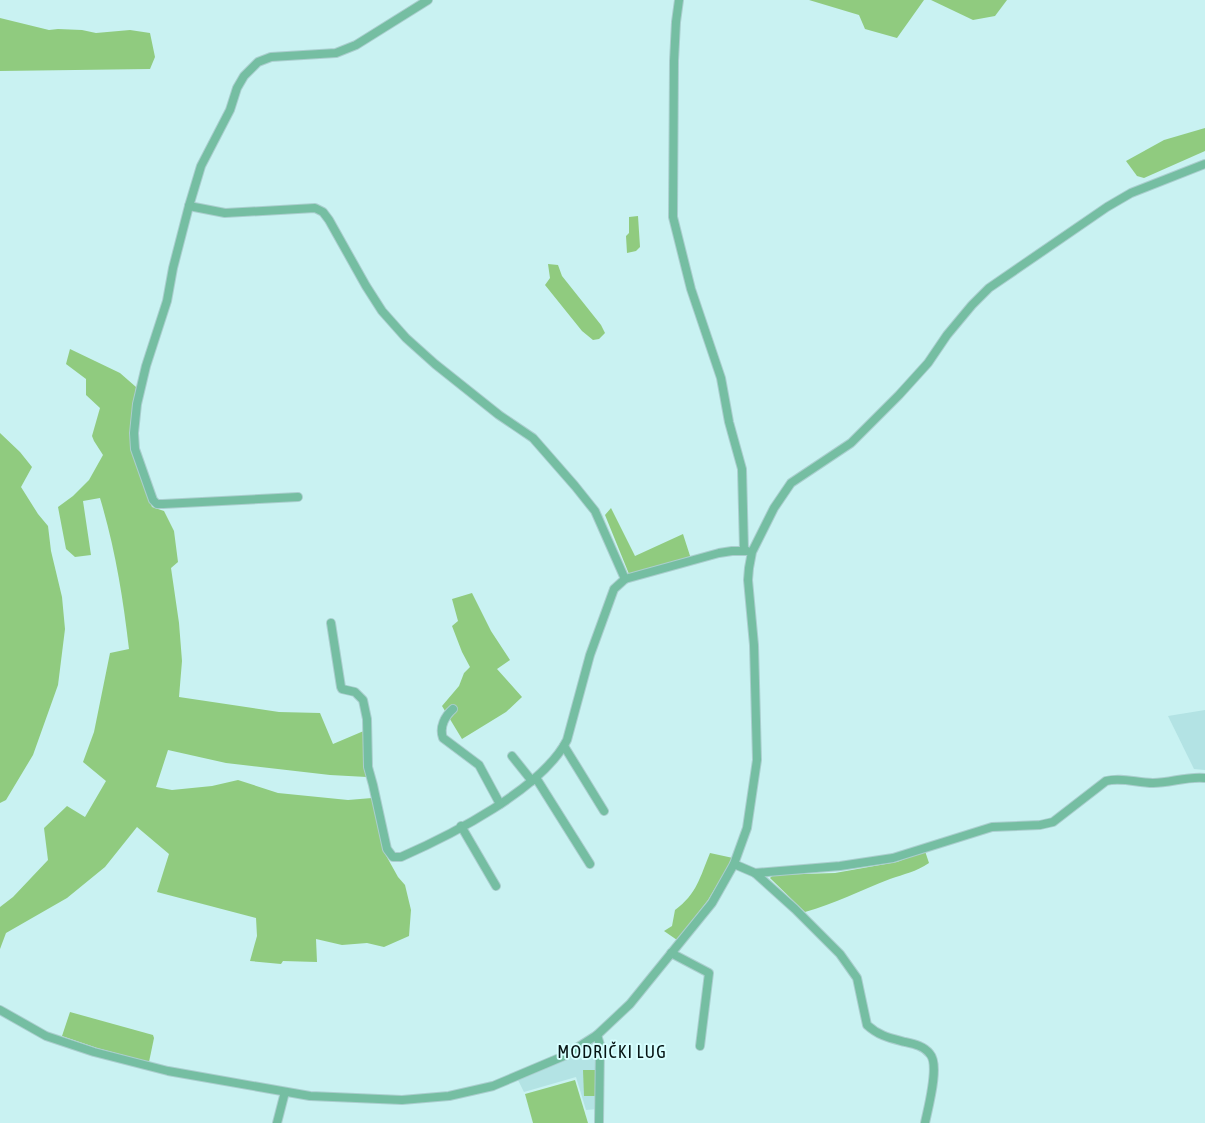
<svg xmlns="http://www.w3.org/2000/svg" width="1205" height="1123" font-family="'Asap Condensed',sans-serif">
<rect width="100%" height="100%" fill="#c9f2f2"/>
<g fill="#b3e3e4">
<path d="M 1205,710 L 1205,770 L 1194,769 L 1168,716 Z"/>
<path d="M 595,1039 L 598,1046 L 598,1109 L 586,1110 L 576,1077 L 524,1092 L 518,1080 L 567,1057 Z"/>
</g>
<g fill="#90cb7f">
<path d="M 809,0 L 924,0 L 897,38 L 865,29 L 859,15 Z"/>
<path d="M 931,0 L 1007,0 L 995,16 L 973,20 Z"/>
<path d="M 0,18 L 49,30 L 58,29 L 82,30 L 96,33 L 130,30 L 150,33 L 155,57 L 150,69 L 0,71 Z"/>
<path d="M 1205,128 L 1205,151 L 1144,178 L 1137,176 L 1126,161 L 1164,140 Z"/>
<path d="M 638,216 L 640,247 L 636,251 L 627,253 L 626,236 L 629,233 L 629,217 Z"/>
<path d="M 548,264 L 558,265 L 562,276 L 601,325 L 605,333 L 599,339 L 593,340 L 582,331 L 545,285 L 550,278 Z"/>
<path d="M 70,349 L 120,373 L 136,387 L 131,421 L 130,446 L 152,507 L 164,511 L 174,531 L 178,562 L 171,568 L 179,623 L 182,661 L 179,697 L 279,712 L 320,713 L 333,744 L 366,730 L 367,777 L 330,775 L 226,763 L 168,750 L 156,787 L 172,790 L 212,786 L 238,780 L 278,793 L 348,800 L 372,798 L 383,850 L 398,877 L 405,885 L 411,910 L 409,936 L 384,947 L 367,943 L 342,945 L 316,939 L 317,962 L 283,961 L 281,964 L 250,961 L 257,936 L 256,918 L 157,892 L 169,854 L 137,827 L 105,867 L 67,898 L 6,933 L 0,949 L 0,907 L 13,897 L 48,860 L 44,828 L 67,806 L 85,817 L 106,781 L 83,762 L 94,732 L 110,653 L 129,649 C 123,597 115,548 100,498 L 83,501 L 91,555 L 75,557 L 66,549 L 58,507 L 73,496 L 89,480 L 103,455 L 94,441 L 92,436 L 100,408 L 86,395 L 86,379 L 66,364 Z"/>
<path d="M 0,433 L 20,452 L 32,467 L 21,487 L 38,514 L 48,526 L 51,551 L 62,597 L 65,629 L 58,685 L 33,755 L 6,800 L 0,803 Z"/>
<path d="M 611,508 L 635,556 L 683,534 L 692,562 L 629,574 L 605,515 Z"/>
<path d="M 472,593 L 491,631 L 510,660 L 497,669 L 522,697 L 506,712 L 462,739 L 442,706 L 459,686 L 464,673 L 470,667 L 462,652 L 452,626 L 458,621 L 452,599 Z"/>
<path d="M 925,851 L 929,863 C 916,872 904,874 890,879 C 861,890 834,904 805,912 L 770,878 L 773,875 L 835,873 L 897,862 Z"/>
<path d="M 710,853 L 733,858 L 708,900 L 677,940 L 664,931 L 672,926 L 675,910 C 697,894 700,877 710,853 Z"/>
<path d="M 70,1012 L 153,1035 L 154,1038 L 149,1062 L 97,1048 L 62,1036 Z"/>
<path d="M 583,1070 L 596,1070 L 597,1096 L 584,1096 Z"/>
<path d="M 575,1080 L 588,1123 L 533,1123 L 525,1094 Z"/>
</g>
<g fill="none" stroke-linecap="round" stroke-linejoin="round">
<defs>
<g id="minor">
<path d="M 679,0 L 676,22 L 674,61 L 673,217 L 691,289 L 721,378 L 729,422 L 742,469 L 744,550"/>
<path d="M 189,206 L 225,213 L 315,208 L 323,212 L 329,220 L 366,286 L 382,311 L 406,338 L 435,364 L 499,415 L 533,438 L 575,486 L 595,511 L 625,579 L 614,589 L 590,655 L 567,740 C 542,789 451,835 401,857 L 393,857 L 387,849 L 373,785 L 368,767 L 367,719 L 363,700 L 355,692 L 342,689 L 341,687 L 331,623"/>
<path d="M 298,497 L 163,504 L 157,504 L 153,500 L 135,449 L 134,433 L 137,404 L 146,366 L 167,301 L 173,268 L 189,206 L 201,166 L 230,110 L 237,88 L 244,76 L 258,62 L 271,57 L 336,53 L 356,45 L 428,0"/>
<path d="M 625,579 L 719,553 L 732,551 L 747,551"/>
<path d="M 453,709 C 445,716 439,727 443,738 L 479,765 L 500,804"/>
<path d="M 564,746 L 604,811"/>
<path d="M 512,756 L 532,781"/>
<path d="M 536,778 L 590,864"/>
<path d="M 461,826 L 496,886"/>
<path d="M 734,864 L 755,873 L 795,909 L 840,954 L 857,978 L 867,1025 C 879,1036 890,1038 905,1042 C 914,1044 924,1046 930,1054 C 940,1065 928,1108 925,1123"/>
<path d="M 755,873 L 840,866 L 893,858 L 992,827 L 1040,825 L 1053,822 L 1106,781 C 1122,777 1137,783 1153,783 C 1171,783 1187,776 1205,778"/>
<path d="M 671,953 L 709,973 L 700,1046"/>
<path d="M 0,1010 L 46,1036 L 94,1052 L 168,1071 L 310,1096 L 402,1100 L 449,1096 L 493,1086 L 564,1056 L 597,1035 L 630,1004 L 712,903 L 734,864 L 747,828 L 757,760 L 754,645 L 748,580 L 749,568 L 752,552 L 774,508 L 791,483 L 851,443 L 899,395 L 928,363 L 947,335 L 972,305 L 989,288 L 1107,207 L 1131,193 L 1205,164"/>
<path d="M 597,1035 L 600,1045 L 599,1123"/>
<path d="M 277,1123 L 285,1092"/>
</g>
</defs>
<use href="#minor" stroke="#aacece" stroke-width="10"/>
<use href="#minor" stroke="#75bea2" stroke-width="8"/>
</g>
<g text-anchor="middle" stroke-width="4" stroke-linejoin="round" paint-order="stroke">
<g font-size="18" letter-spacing="1" fill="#061414" stroke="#d7ffff">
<text x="612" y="1058">MODRIČKI LUG</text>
</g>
</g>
</svg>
